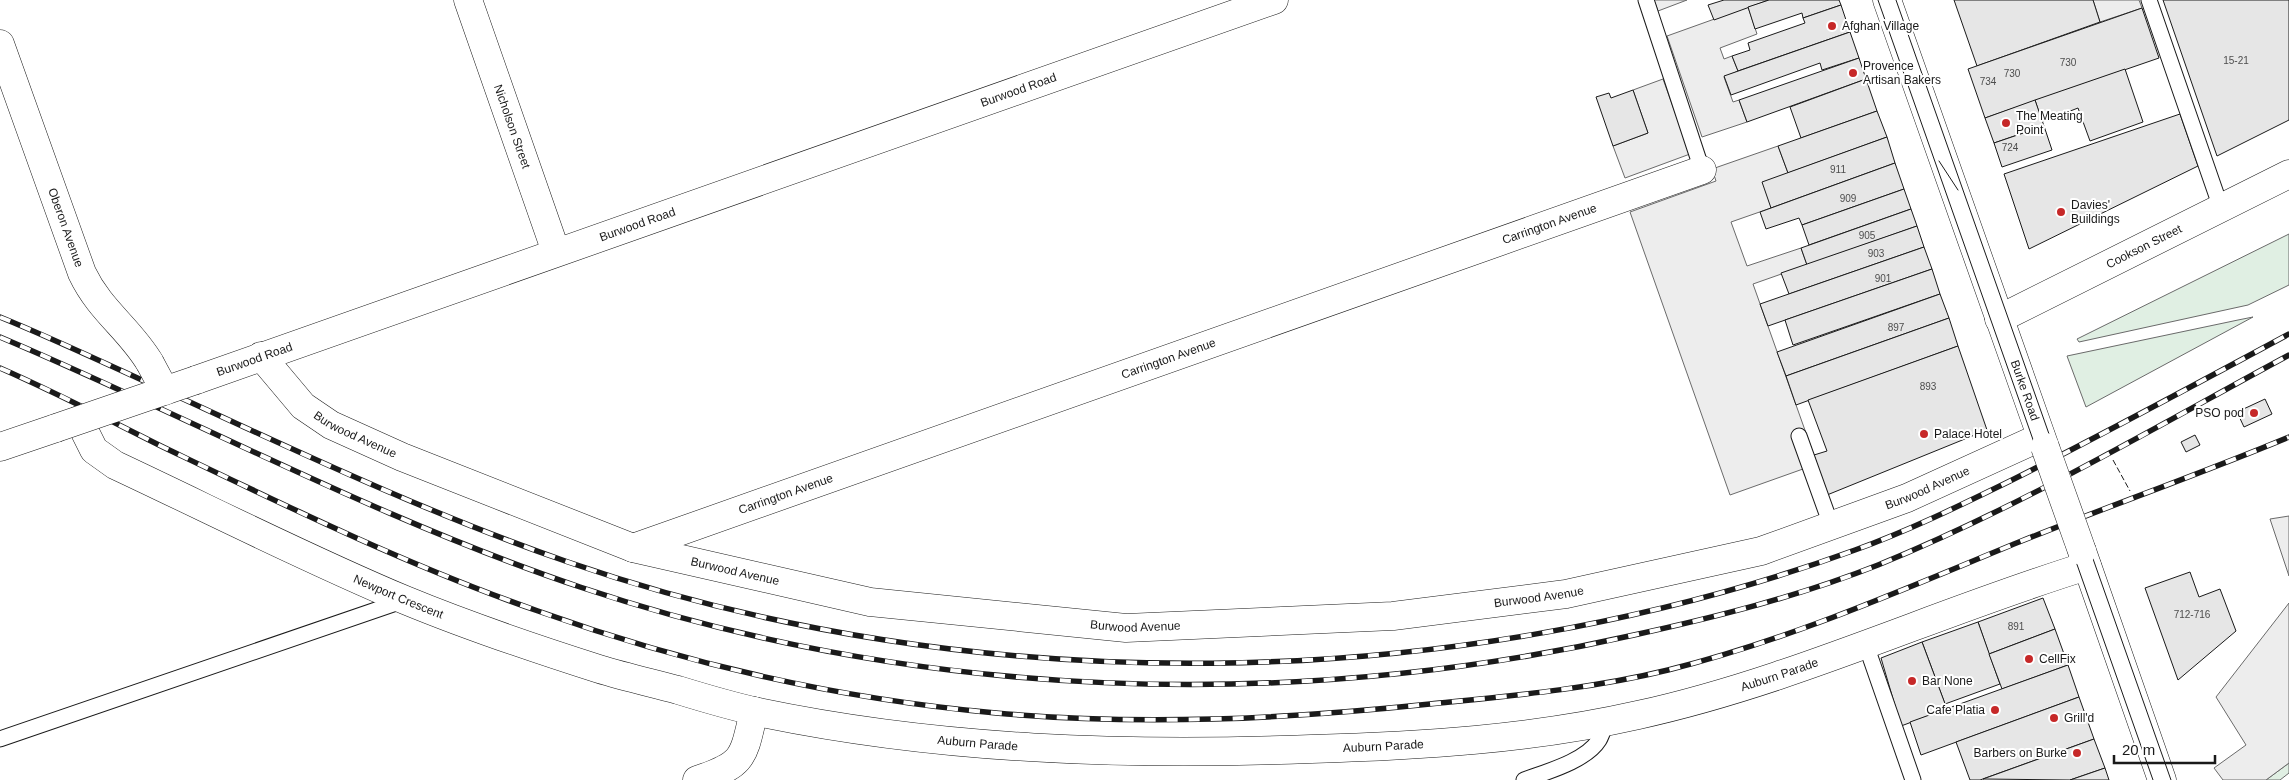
<svg xmlns="http://www.w3.org/2000/svg" width="2289" height="780" font-family="Arial,sans-serif">
<rect width="100%" height="100%" fill="#fff"/>
<g fill="#e0efe3" stroke="#6a6a6a">
<path d="M 2289,234 L 2289,285 L 2248,305 L 2079,342 L 2077,339 Z"/>
<path d="M 2253,317 L 2086,407 L 2067,356 L 2238,320 Z"/>
<path d="M 2289,763 L 2289,773 L 2280,780 L 2266,780 Z"/>
</g>
<g fill="#ededed" stroke="#6a6a6a">
<path d="M 1654,0 L 1687,0 L 1658,11 Z"/>
<path d="M 2093,0 L 2139,0 L 2142,8 L 2100,22 Z"/>
<path d="M 1748,7 L 1757,34 L 1720,48 L 1724,59 L 1732,56 L 1738,71 L 1724,77 L 1733,102 L 1739,100 L 1747,122 L 1702,137 L 1667,36 Z"/>
<path d="M 1663,79 L 1690,154 L 1625,178 L 1613,146 L 1648,133 L 1633,90 Z"/>
<path d="M 1778,146 L 1788,173 L 1771,208 L 1731,222 L 1747,266 L 1801,248 L 1807,265 L 1753,284 L 1817,464 L 1730,495 L 1630,212 L 1716,181 L 1712,169 Z"/>
<path d="M 2289,516 L 2289,576 L 2270,519 Z"/>
<path d="M 2289,603 L 2289,763 L 2266,780 L 2223,780 L 2214,768 L 2246,745 L 2216,697 Z"/>
</g>
<g fill="#e6e6e6" stroke="#1a1a1a">
<path d="M 1724,0 L 1769,0 L 1714,20 L 1708,5 Z"/>
<path d="M 1769,0 L 1839,0 L 1841,5 L 1803,18 L 1802,13 L 1755,29 L 1748,7 Z"/>
<path d="M 1954,0 L 2093,0 L 2100,22 L 1977,66 Z"/>
<path d="M 2163,0 L 2289,0 L 2289,120 L 2217,156 Z"/>
<path d="M 1841,5 L 1850,32 L 1738,71 L 1732,56 L 1750,50 L 1748,43 L 1805,23 L 1803,18 Z"/>
<path d="M 2142,8 L 2159,58 L 1985,118 L 1968,69 Z"/>
<path d="M 1850,32 L 1859,58 L 1822,70 L 1820,63 L 1731,95 L 1724,76 Z"/>
<path d="M 1859,58 L 1866,79 L 1747,122 L 1739,100 Z"/>
<path d="M 2125,69 L 2143,122 L 2090,141 L 2078,108 L 2042,122 L 2035,100 Z"/>
<path d="M 1866,79 L 1877,111 L 1801,138 L 1790,107 Z"/>
<path d="M 1633,90 L 1648,133 L 1613,146 L 1596,97 L 1609,93 L 1611,98 Z"/>
<path d="M 2035,100 L 2044,126 L 1994,143 L 1985,118 Z"/>
<path d="M 1877,111 L 1887,137 L 1788,173 L 1778,146 Z"/>
<path d="M 2180,114 L 2198,166 L 2029,249 L 2004,174 Z"/>
<path d="M 2044,126 L 2052,150 L 2002,167 L 1994,143 Z"/>
<path d="M 1887,137 L 1895,163 L 1771,208 L 1762,182 Z"/>
<path d="M 1895,163 L 1904,189 L 1802,225 L 1799,218 L 1766,229 L 1760,212 Z"/>
<path d="M 1904,189 L 1911,209 L 1809,245 L 1802,225 Z"/>
<path d="M 1911,209 L 1917,226 L 1807,265 L 1801,248 Z"/>
<path d="M 1917,226 L 1924,247 L 1789,294 L 1781,273 Z"/>
<path d="M 1924,247 L 1932,269 L 1768,326 L 1760,304 Z"/>
<path d="M 1932,269 L 1940,294 L 1793,345 L 1785,320 Z"/>
<path d="M 1940,294 L 1949,318 L 1786,376 L 1777,352 Z"/>
<path d="M 1949,318 L 1958,346 L 1796,405 L 1786,376 Z"/>
<path d="M 1958,346 L 1987,430 L 1827,495 L 1814,455 L 1827,451 L 1808,400 Z"/>
<path d="M 2265,399 L 2272,414 L 2244,427 L 2237,412 Z"/>
<path d="M 2195,435 L 2200,445 L 2186,452 L 2181,442 Z"/>
<path d="M 2190,572 L 2199,597 L 2220,589 L 2236,631 L 2178,680 L 2145,588 Z"/>
<path d="M 2043,598 L 2055,629 L 1989,654 L 1978,622 Z"/>
<path d="M 1978,622 L 2000,684 L 1945,704 L 1922,642 Z"/>
<path d="M 2055,629 L 2068,665 L 2002,689 L 1989,654 Z"/>
<path d="M 1922,642 L 1947,709 L 1901,726 L 1881,658 Z"/>
<path d="M 2068,665 L 2079,697 L 1921,755 L 1910,722 Z"/>
<path d="M 2079,697 L 2094,739 L 1980,780 L 1970,780 L 1956,742 Z"/>
<path d="M 2094,739 L 2105,768 L 2070,780 L 1983,779 Z"/>
<path d="M 2105,768 L 2109,780 L 2070,780 Z"/>
</g>
<g fill="none" stroke-linecap="round" stroke-linejoin="round">
<defs>
<g id="service">
<path d="M 1646,0 L 1702,170"/>
<path d="M 2149,0 L 2221,208"/>
<path d="M 1799,436 L 1831,525"/>
<path d="M 1866,645 L 1913,780"/>
<path d="M 0,739 L 405,600"/>
<path d="M 1524,780 C 1546,772 1586,761 1599,740 C 1602,735 1604,728 1606,722"/>
</g>
<g id="minor">
<path id="s1" d="M 468,0 L 556,252"/>
<path id="s2" d="M 0,44 L 82,273 C 100,311 130,329 150,363"/>
<path id="s3" d="M 1999,319 L 2289,174"/>
<path id="s4" d="M 261,356 L 303,406 L 331,425 L 402,457 L 633,548 L 870,602 L 1126,628 L 1393,616 L 1566,594 L 1761,551 L 1907,498 L 2041,437"/>
<path id="s5" d="M 79,420 L 94,450 L 115,465 C 211,510 307,559 405,600 C 468,626 533,648 599,669 C 625,677 652,683 678,690 C 704,698 731,706 758,712 C 939,750 1127,756 1311,749 C 1420,746 1532,739 1638,715 C 1793,681 1937,612 2087,566"/>
<path id="s6" d="M 633,548 L 1702,170"/>
<path d="M 697,780 C 745,764 743,758 754,711"/>
</g>
<g id="tertiary">
<path id="s7" d="M 196,380 L 1274,0"/>
<path d="M 0,447 L 56,428"/>
</g>
<g id="primary">
<path id="s8" d="M 1887,0 L 2045,447"/>
<path d="M 2082,551 L 2162,780"/>
</g>
</defs>
<use href="#service" stroke="#1a1a1a" stroke-width="17"/>
<use href="#minor" stroke="#1a1a1a" stroke-width="29"/>
<use href="#tertiary" stroke="#1a1a1a" stroke-width="29"/>
<use href="#primary" stroke="#1a1a1a" stroke-width="29"/>
<use href="#service" stroke="#fff" stroke-width="15"/>
<use href="#minor" stroke="#fff" stroke-width="28"/>
<use href="#tertiary" stroke="#fff" stroke-width="28"/>
<use href="#primary" stroke="#fff" stroke-width="28"/>
<g stroke="#1a1a1a" stroke-width="1">
<path d="M 1878,0 L 2153,780"/>
<path d="M 1896,0 L 2171,780"/>
<path d="M 1939,161 L 1958,190"/>
</g>
<defs>
<g id="rail">
<path d="M 0,317 C 49,337 96,359 144,381 C 284,445 423,512 568,562 C 973,702 1452,696 1855,550 C 1908,531 1959,506 2010,481 C 2104,434 2196,384 2289,334"/>
<path d="M 0,337 C 194,419 380,520 580,587 C 918,700 1287,713 1634,635 C 1716,617 1800,596 1878,565 C 2020,507 2154,428 2289,355"/>
<path d="M 0,368 C 55,392 109,420 163,447 C 286,506 409,566 538,611 C 686,664 840,699 996,713 C 1141,726 1286,719 1430,704 C 1509,696 1591,689 1668,670 C 1789,640 1904,589 2019,542 C 2109,506 2200,474 2289,437"/>
</g>
</defs>
<use href="#rail" stroke="#1a1a1a" stroke-width="5.5"/>
<use href="#rail" stroke="#fff" stroke-width="4" stroke-dasharray="11" stroke-linecap="butt"/>
<defs>
<path id="minor-bridge" d="M 150,363 L 165,391"/>
<path id="tertiary-bridge" d="M 56,428 L 196,380"/>
<path id="primary-bridge" d="M 2045,447 L 2082,551"/>
</defs>
<use href="#minor-bridge" stroke="#1a1a1a" stroke-width="29" stroke-linecap="butt"/>
<use href="#tertiary-bridge" stroke="#1a1a1a" stroke-width="29" stroke-linecap="butt"/>
<use href="#primary-bridge" stroke="#1a1a1a" stroke-width="29" stroke-linecap="butt"/>
<use href="#minor-bridge" stroke="#fff" stroke-width="28"/>
<use href="#tertiary-bridge" stroke="#fff" stroke-width="28"/>
<use href="#primary-bridge" stroke="#fff" stroke-width="28"/>
<path stroke="#1a1a1a" stroke-width="1" stroke-dasharray="6 2.5" stroke-linecap="butt" d="M 2113,460 L 2130,491"/>
</g>
<g fill="#c62828" stroke="#fff" stroke-width="2">
<circle cx="1832" cy="26" r="5"/>
<circle cx="1853" cy="73" r="5"/>
<circle cx="2006" cy="123" r="5"/>
<circle cx="2061" cy="212" r="5"/>
<circle cx="2254" cy="413" r="5"/>
<circle cx="1924" cy="434" r="5"/>
<circle cx="2029" cy="659" r="5"/>
<circle cx="1912" cy="681" r="5"/>
<circle cx="1995" cy="710" r="5"/>
<circle cx="2054" cy="718" r="5"/>
<circle cx="2077" cy="753" r="5"/>
</g>
<g text-anchor="middle" stroke-width="4" stroke-linejoin="round" paint-order="stroke">
<g font-size="10" fill="#4d4d4d">
<text x="2236" y="64">15-21</text>
<text x="2068" y="66">730</text>
<text x="2012" y="77">730</text>
<text x="1988" y="85">734</text>
<text x="2010" y="151">724</text>
<text x="1838" y="173">911</text>
<text x="1848" y="202">909</text>
<text x="1867" y="239">905</text>
<text x="1876" y="257">903</text>
<text x="1883" y="282">901</text>
<text x="1896" y="331">897</text>
<text x="1928" y="390">893</text>
<text x="2192" y="618">712-716</text>
<text x="2016" y="630">891</text>
</g>
<g font-size="12" fill="#1a1a1a" stroke="#fff" text-anchor="start">
<text x="1842" y="30">Afghan Village</text>
<text x="1863" y="70">Provence<tspan x="1863" dy="14">Artisan Bakers</tspan></text>
<text x="2016" y="120">The Meating<tspan x="2016" dy="14">Point</tspan></text>
<text x="2071" y="209">Davies'<tspan x="2071" dy="14">Buildings</tspan></text>
<text x="2244" y="417" text-anchor="end">PSO pod</text>
<text x="1934" y="438">Palace Hotel</text>
<text x="2039" y="663">CellFix</text>
<text x="1922" y="685">Bar None</text>
<text x="1985" y="714" text-anchor="end">Cafe Platia</text>
<text x="2064" y="722">Grill'd</text>
<text x="2067" y="757" text-anchor="end">Barbers on Burke</text>
</g>
<g font-size="12" fill="#1a1a1a" stroke="#fff">
<text dy="4" stroke="none"><textPath href="#s7" startOffset="872">Burwood Road</textPath></text>
<text dy="4" stroke="none"><textPath href="#s1" startOffset="134">Nicholson Street</textPath></text>
<text dy="4" stroke="none"><textPath href="#s7" startOffset="468">Burwood Road</textPath></text>
<text dy="4" stroke="none"><textPath href="#s6" startOffset="972">Carrington Avenue</textPath></text>
<text dy="4" stroke="none"><textPath href="#s2" startOffset="195">Oberon Avenue</textPath></text>
<text dy="4" stroke="none"><textPath href="#s3" startOffset="162">Cookson Street</textPath></text>
<text dy="4" stroke="none"><textPath href="#s7" startOffset="62">Burwood Road</textPath></text>
<text dy="4" stroke="none"><textPath href="#s6" startOffset="568">Carrington Avenue</textPath></text>
<text dy="4" stroke="none"><textPath href="#s8" startOffset="414">Burke Road</textPath></text>
<text dy="4" stroke="none"><textPath href="#s4" startOffset="125">Burwood Avenue</textPath></text>
<text dy="4" stroke="none"><textPath href="#s4" startOffset="1745">Burwood Avenue</textPath></text>
<text dy="4" stroke="none"><textPath href="#s6" startOffset="162">Carrington Avenue</textPath></text>
<text dy="4" stroke="none"><textPath href="#s4" startOffset="530">Burwood Avenue</textPath></text>
<text dy="4" stroke="none"><textPath href="#s5" startOffset="372">Newport Crescent</textPath></text>
<text dy="4" stroke="none"><textPath href="#s4" startOffset="1340">Burwood Avenue</textPath></text>
<text dy="4" stroke="none"><textPath href="#s4" startOffset="935">Burwood Avenue</textPath></text>
<text dy="4" stroke="none"><textPath href="#s5" startOffset="1782">Auburn Parade</textPath></text>
<text dy="4" stroke="none"><textPath href="#s5" startOffset="972">Auburn Parade</textPath></text>
<text dy="4" stroke="none"><textPath href="#s5" startOffset="1378">Auburn Parade</textPath></text>
</g>
</g>
<path d="M2114 755v8h101v-8" fill="none" stroke="#1a1a1a" stroke-width="2.5"/>
<text x="2122" y="755" font-size="15" fill="#1a1a1a" stroke="#ffffff" stroke-width="4" paint-order="stroke">20 m</text>
</svg>
